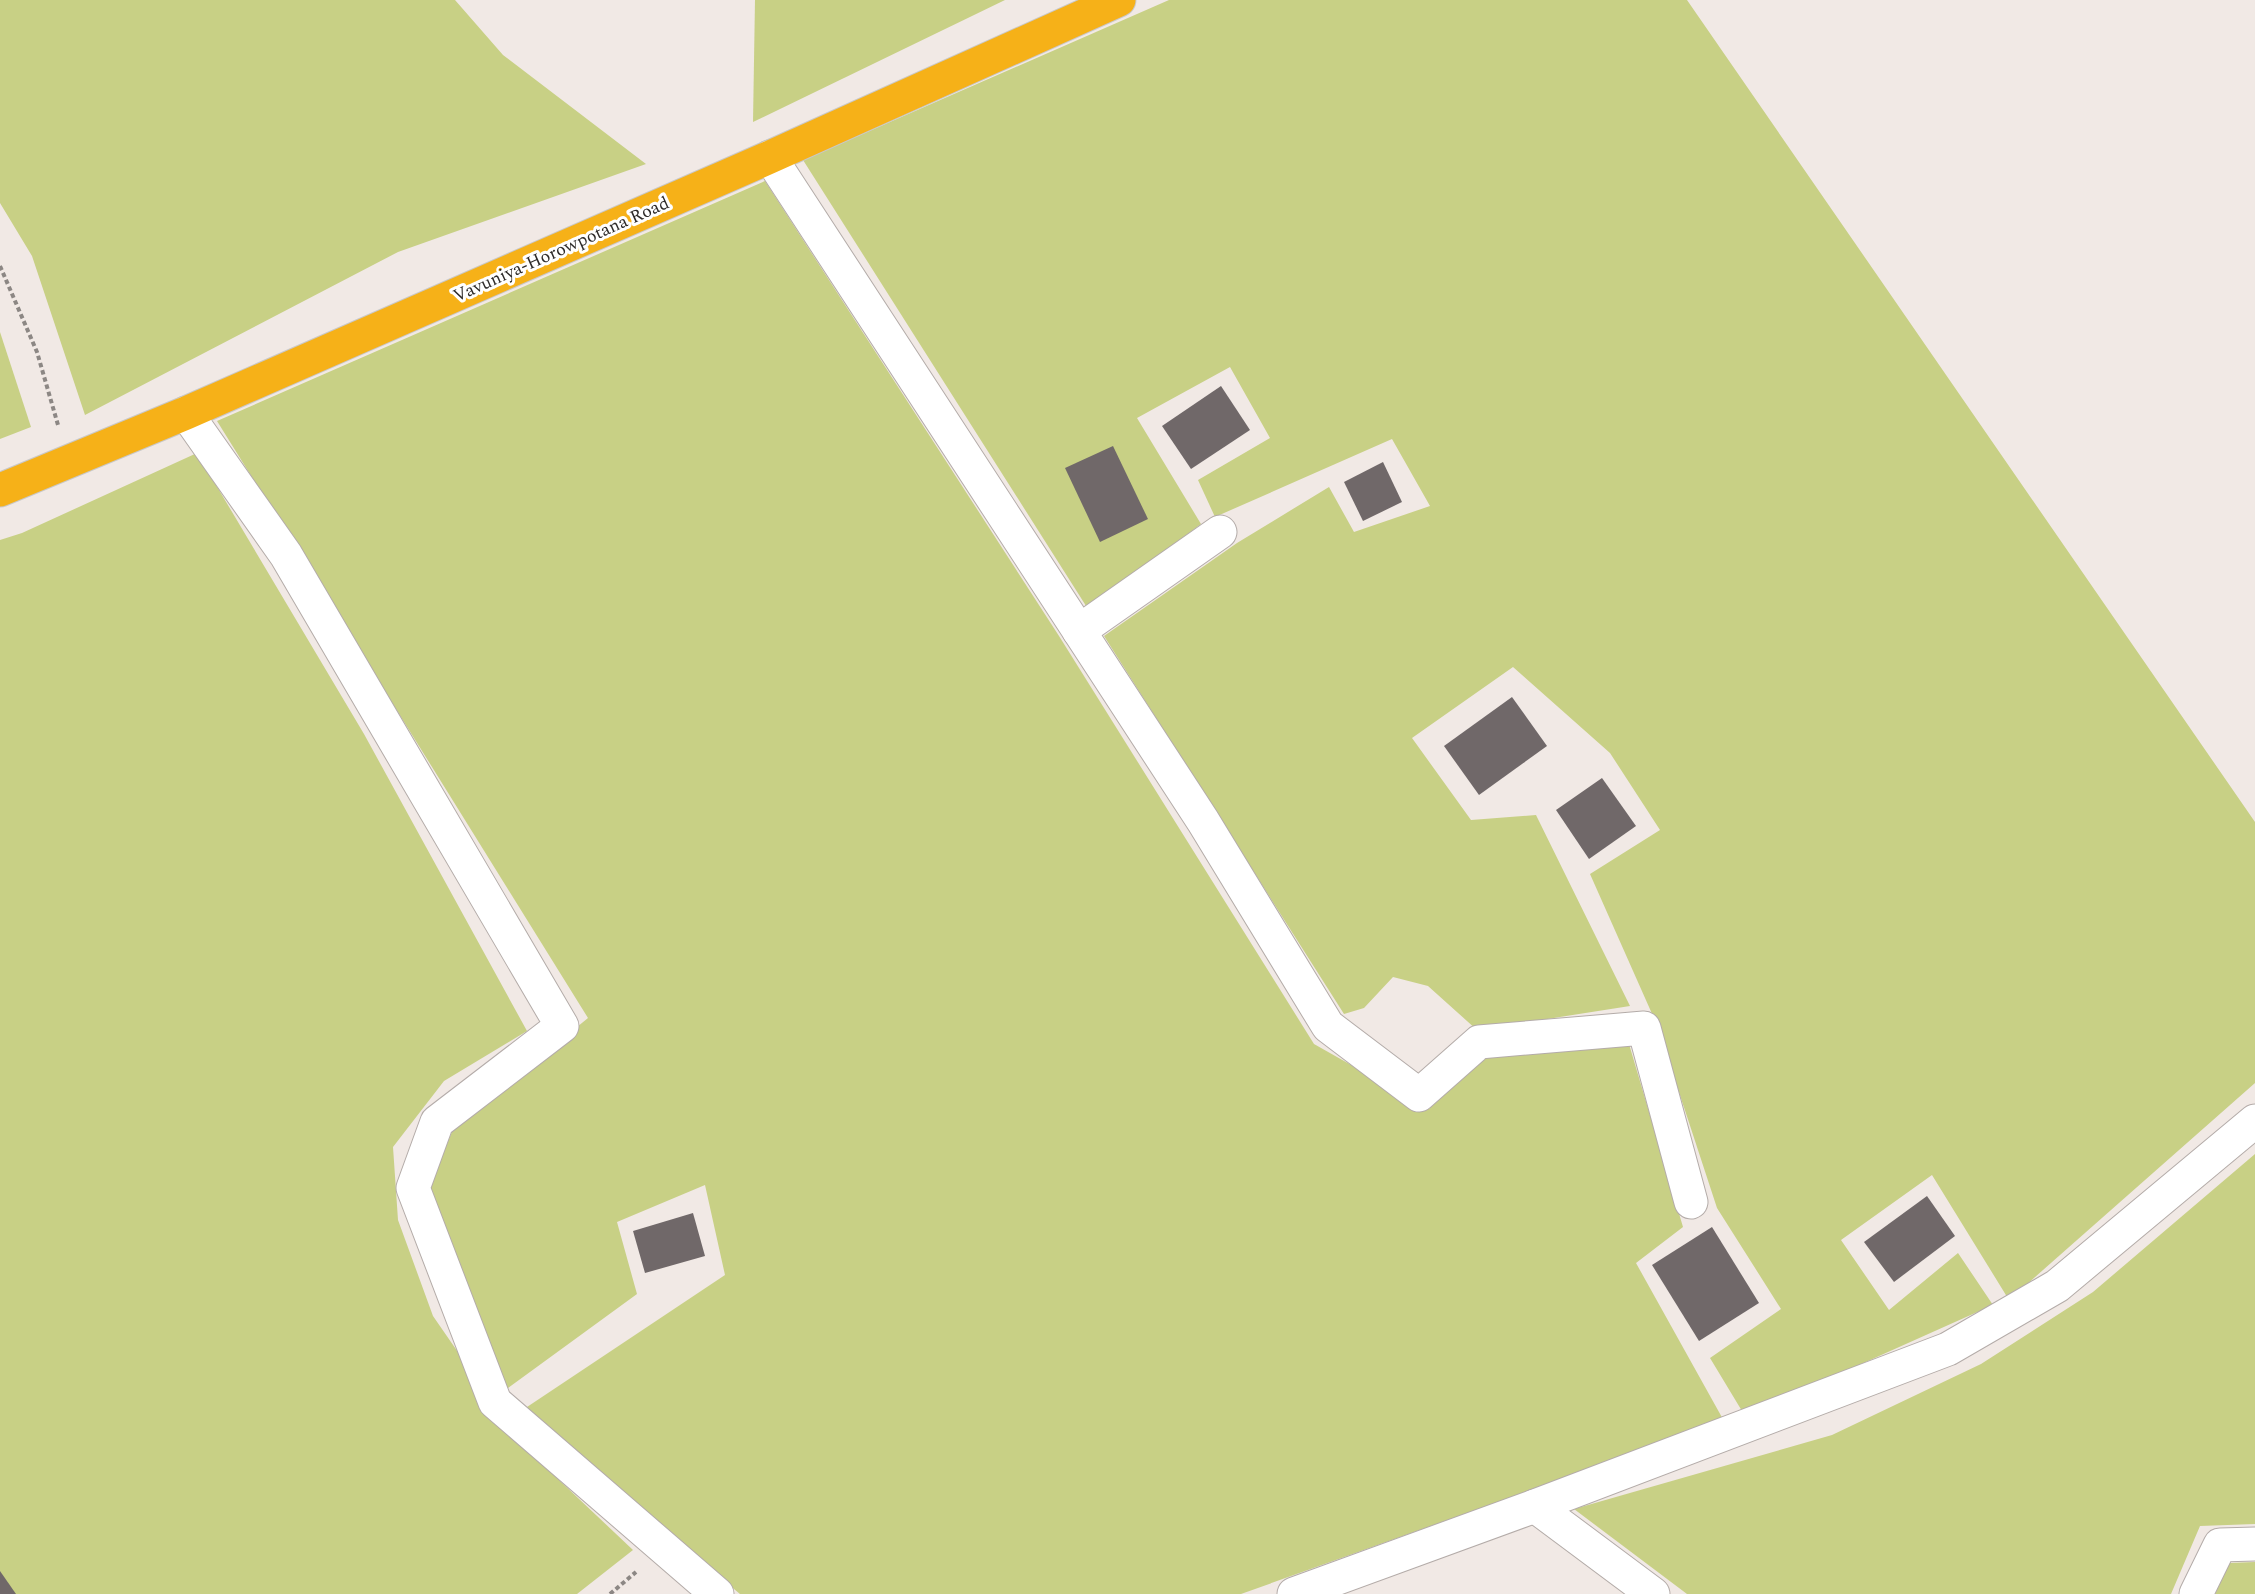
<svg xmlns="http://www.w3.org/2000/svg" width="2255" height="1594" font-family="Spectral,serif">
<rect width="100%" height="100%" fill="#f1e9e5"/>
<g fill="#c8d085">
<path d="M 0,0 L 455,0 L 503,55 L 646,164 L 398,252 L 85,415 L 32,256 L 0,203 Z"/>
<path d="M 755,0 L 1005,0 L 753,122 Z"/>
<path d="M 1169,0 L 1687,0 L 2255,822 L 2255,1083 L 2009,1300 L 1932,1175 L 1841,1240 L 1889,1310 L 1958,1253 L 1993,1305 L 1745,1416 L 1710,1358 L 1781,1309 L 1717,1208 L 1657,1025 L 1590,874 L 1660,830 L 1610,753 L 1513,667 L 1412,738 L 1471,820 L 1536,815 L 1630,1006 L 1477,1030 L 1428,986 L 1393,977 L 1364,1008 L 1344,1014 L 1104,636 L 1237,543 L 1329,487 L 1354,532 L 1430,506 L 1392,439 L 1215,517 L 1198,480 L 1270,438 L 1230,367 L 1137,418 L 1201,524 L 1088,609 L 803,160 Z"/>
<path d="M 765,181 L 1059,636 L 1314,1044 L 1429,1109 L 1484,1058 L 1629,1044 L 1683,1227 L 1636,1263 L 1724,1421 L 1241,1594 L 740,1594 L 521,1411 L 725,1275 L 705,1185 L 617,1222 L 637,1294 L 504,1391 L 430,1187 L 453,1129 L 588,1018 L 217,421 Z"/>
<path d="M 0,332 L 31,427 L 0,439 Z"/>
<path d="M 197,453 L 364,734 L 527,1031 L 444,1081 L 393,1147 L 398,1220 L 433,1316 L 522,1445 L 633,1550 L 577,1594 L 0,1594 L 0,540 L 22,533 Z"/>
<path d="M 2255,1154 L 2255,1524 L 2200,1526 L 2171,1594 L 1687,1594 L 1574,1509 L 1832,1435 L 1981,1364 L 2093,1292 Z"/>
<path d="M 2255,1562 L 2255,1594 L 2215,1594 L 2229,1563 Z"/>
</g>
<g fill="#706869">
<path d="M 1221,386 L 1250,430 L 1191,469 L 1162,426 Z"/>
<path d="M 1113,446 L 1148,519 L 1100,542 L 1065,468 Z"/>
<path d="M 1383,462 L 1402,502 L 1363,521 L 1344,482 Z"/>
<path d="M 1512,697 L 1547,746 L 1479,795 L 1444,746 Z"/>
<path d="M 1602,778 L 1636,826 L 1589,859 L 1556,810 Z"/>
<path d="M 1927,1196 L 1955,1236 L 1894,1282 L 1864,1242 Z"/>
<path d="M 693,1213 L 705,1256 L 645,1273 L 633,1231 Z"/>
<path d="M 1712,1227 L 1759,1303 L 1699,1341 L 1652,1265 Z"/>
<path d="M 0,1571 L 16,1594 L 0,1594 Z"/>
</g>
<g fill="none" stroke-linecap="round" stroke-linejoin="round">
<defs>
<g id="street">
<path d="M 770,157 L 1203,821 L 1328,1026 L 1419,1095 L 1479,1042 L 1644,1028 L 1691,1202"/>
<path d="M 186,413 L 286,555 L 562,1026 L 437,1122 L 413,1188 L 495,1402 L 717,1594"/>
<path d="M 1079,631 L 1220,532"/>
<path d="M 1535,1506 L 1653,1594"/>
<path d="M 1294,1594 L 1535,1506 L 1948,1349 L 2057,1286 L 2255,1121"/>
<path d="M 2196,1594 L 2220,1545 L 2255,1544"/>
</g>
<path id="highway" d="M 0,490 L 186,413 L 770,157 L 1119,0"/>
</defs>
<use href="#street" stroke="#b4aca9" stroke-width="35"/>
<use href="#highway" stroke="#c9c8c7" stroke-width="35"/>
<g stroke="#8c8784" stroke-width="4" stroke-dasharray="4.5 3" stroke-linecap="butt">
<path d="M 0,266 L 37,352 L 58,425"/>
<path d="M 610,1594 L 636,1572"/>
</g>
<use href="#street" stroke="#fff" stroke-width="33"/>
<use href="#highway" stroke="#f6b118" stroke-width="33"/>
</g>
<g text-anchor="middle" stroke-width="6" stroke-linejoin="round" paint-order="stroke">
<g font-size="18" fill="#2e2b29" stroke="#fff">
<text transform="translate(561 249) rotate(-24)" y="6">Vavuniya-Horowpotana Road</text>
</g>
</g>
</svg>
